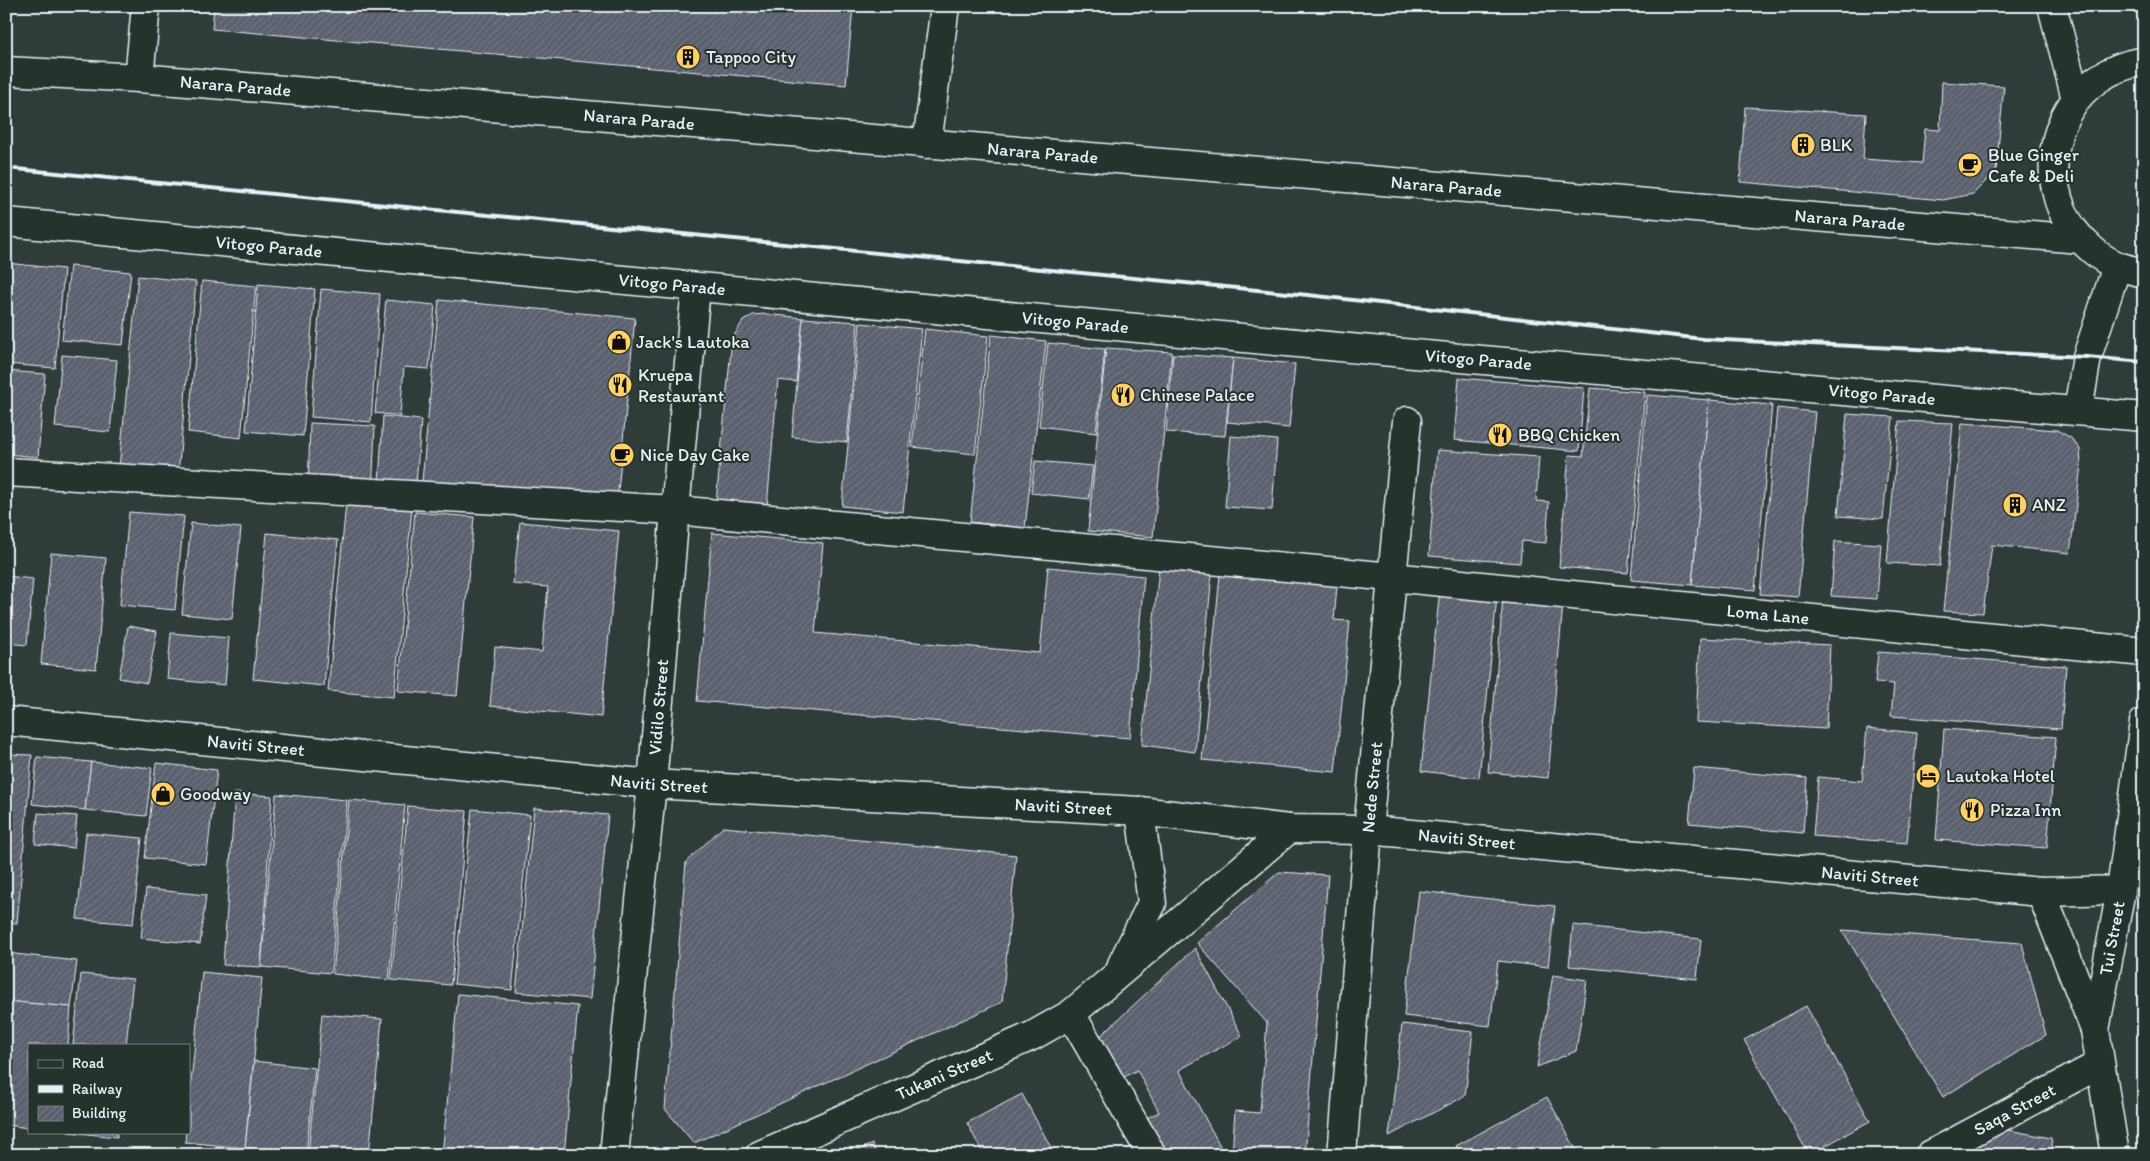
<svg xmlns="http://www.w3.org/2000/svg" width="2150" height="1161" font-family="Itim,sans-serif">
<defs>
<pattern id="building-hatch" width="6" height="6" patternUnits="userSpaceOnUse" patternTransform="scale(1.25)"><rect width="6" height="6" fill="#5a606e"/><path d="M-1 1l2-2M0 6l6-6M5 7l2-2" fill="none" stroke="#727783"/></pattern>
</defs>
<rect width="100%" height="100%" fill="#303c3a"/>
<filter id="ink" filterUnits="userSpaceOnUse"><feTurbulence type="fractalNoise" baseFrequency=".02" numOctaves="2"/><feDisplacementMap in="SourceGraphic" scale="10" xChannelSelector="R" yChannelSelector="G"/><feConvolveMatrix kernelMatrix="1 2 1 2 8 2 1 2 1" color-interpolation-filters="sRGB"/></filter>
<g filter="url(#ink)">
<g fill="url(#building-hatch)" stroke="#e8f1f8">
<path d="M 214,6 L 853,6 L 846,85 L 212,29 Z"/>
<path d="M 1942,82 L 2004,86 L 1996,171 L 1973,194 L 1943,200 L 1740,182 L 1745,107 L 1866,114 L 1863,159 L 1922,163 L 1925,129 L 1940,130 Z"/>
<path d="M 6,263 L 64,269 L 55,368 L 6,364 Z"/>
<path d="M 70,266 L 131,272 L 123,345 L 62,340 Z"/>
<path d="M 138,276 L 196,282 L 178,474 L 119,468 Z"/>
<path d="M 202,281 L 256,286 L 241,438 L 188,432 Z"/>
<path d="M 258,284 L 315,289 L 303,436 L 246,431 Z"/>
<path d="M 321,289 L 380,294 L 371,422 L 311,417 Z"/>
<path d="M 386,300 L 435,305 L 429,369 L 404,367 L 400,416 L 375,413 Z"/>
<path d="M 439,300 L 635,318 L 616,511 L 421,492 Z"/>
<path d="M 766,314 L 803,318 L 796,382 L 778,380 L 767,507 L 716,502 L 732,339 L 743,321 L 753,315 Z"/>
<path d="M 803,318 L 858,322 L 847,442 L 792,437 Z"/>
<path d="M 860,323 L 922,329 L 903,512 L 842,506 Z"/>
<path d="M 925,329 L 988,336 L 975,454 L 912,447 Z"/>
<path d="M 991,335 L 1046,341 L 1025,528 L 970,522 Z"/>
<path d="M 1048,343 L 1105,349 L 1096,433 L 1039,426 Z"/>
<path d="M 1106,348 L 1172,352 L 1153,537 L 1088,531 Z"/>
<path d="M 1173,354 L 1233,358 L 1225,436 L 1166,432 Z"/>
<path d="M 62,355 L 117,360 L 110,432 L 55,427 Z"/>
<path d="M 1233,358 L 1295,364 L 1289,428 L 1227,422 Z"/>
<path d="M 6,371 L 45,374 L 38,457 L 6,454 Z"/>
<path d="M 1459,378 L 1584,388 L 1579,451 L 1454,440 Z"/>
<path d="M 1590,388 L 1645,392 L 1628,573 L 1559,567 L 1569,455 L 1583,456 Z"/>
<path d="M 1647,395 L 1709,400 L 1692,585 L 1631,580 Z"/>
<path d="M 1709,400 L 1772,405 L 1755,590 L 1692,585 Z"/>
<path d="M 1777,408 L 1815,412 L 1798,597 L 1760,594 Z"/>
<path d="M 1847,414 L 1893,417 L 1883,519 L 1838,516 Z"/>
<path d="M 383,416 L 421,420 L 416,485 L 379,482 Z"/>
<path d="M 1899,421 L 1953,423 L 1940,566 L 1887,563 Z"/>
<path d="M 310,423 L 375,426 L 372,497 L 308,494 Z"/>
<path d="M 1962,423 L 2057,430 L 2071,438 L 2080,449 L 2081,465 L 2070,553 L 1992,545 L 1983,613 L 1943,611 Z"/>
<path d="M 1231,436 L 1277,440 L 1272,510 L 1225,507 Z"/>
<path d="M 1437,450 L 1539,457 L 1536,501 L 1549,502 L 1546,543 L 1522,541 L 1520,563 L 1429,556 Z"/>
<path d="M 1035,461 L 1093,466 L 1089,499 L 1031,493 Z"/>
<path d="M 346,503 L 412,509 L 394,697 L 328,691 Z"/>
<path d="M 129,512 L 184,516 L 175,610 L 120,605 Z"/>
<path d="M 415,512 L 474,517 L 457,696 L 398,691 Z"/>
<path d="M 520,522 L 619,531 L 601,717 L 490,706 L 495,647 L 542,652 L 548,587 L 513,584 Z"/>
<path d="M 191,523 L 241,528 L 232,619 L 182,614 Z"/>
<path d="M 267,533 L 338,540 L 324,686 L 253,679 Z"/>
<path d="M 712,533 L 823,543 L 815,633 L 1040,653 L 1048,567 L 1144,576 L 1130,738 L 697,701 Z"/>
<path d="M 1835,541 L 1881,544 L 1877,599 L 1831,596 Z"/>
<path d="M 51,553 L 106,558 L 96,669 L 41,664 Z"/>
<path d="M 1159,567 L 1212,574 L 1195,752 L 1142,745 Z"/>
<path d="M 1220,575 L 1337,586 L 1334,620 L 1350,621 L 1335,772 L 1202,760 Z"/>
<path d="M 6,576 L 33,579 L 27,645 L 6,643 Z"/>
<path d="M 1440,589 L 1497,596 L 1479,778 L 1421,771 Z"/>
<path d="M 1503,598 L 1563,603 L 1548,778 L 1488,772 Z"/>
<path d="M 128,626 L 157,631 L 147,683 L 119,678 Z"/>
<path d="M 171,633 L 229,638 L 225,685 L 167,679 Z"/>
<path d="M 1700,638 L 1830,645 L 1826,729 L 1696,722 Z"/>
<path d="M 1878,652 L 2066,666 L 2061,729 L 1891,716 L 1894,684 L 1875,683 Z"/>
<path d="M 1867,728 L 1917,733 L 1907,843 L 1813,836 L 1818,777 L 1862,781 Z"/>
<path d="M 1944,729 L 2056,737 L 2047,848 L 1936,840 Z"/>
<path d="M 6,754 L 32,755 L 17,923 L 6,922 Z"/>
<path d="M 37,757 L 91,762 L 85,810 L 32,804 Z"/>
<path d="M 91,762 L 152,768 L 146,816 L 85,810 Z"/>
<path d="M 156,763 L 217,770 L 206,864 L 145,858 Z"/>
<path d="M 1694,768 L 1807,778 L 1803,833 L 1689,823 Z"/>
<path d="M 235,793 L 272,796 L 261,967 L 223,965 Z"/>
<path d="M 276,794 L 347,800 L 331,973 L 261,967 Z"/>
<path d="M 349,800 L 405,805 L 389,980 L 333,974 Z"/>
<path d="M 408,806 L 467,811 L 451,985 L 391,980 Z"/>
<path d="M 534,808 L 608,815 L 590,999 L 516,992 Z"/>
<path d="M 472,809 L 530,815 L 512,990 L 454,984 Z"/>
<path d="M 38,813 L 77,816 L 74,848 L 35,844 Z"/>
<path d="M 723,827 L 1016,855 L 1002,1002 L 694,1143 L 665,1109 L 686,862 Z"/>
<path d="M 86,833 L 142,838 L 133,924 L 77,919 Z"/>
<path d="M 1279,872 L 1328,875 L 1305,1155 L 1232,1155 L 1235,1111 L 1260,1113 L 1267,1023 L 1197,943 Z"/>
<path d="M 146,889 L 206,895 L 200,944 L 141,938 Z"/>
<path d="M 1419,891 L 1555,906 L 1548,967 L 1498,961 L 1490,1026 L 1404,1016 Z"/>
<path d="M 1573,925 L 1701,939 L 1697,979 L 1569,966 Z"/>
<path d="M 1842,930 L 2022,943 L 2046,1035 L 1943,1097 Z"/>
<path d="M 1195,948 L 1242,1036 L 1179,1070 L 1225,1155 L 1166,1155 L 1147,1118 L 1159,1112 L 1137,1070 L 1115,1082 L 1094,1042 Z"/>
<path d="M 6,953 L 77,961 L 71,1007 L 6,1001 Z"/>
<path d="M 202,972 L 262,978 L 245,1148 L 185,1142 L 186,1132 L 189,1132 L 189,1103 Z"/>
<path d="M 81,974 L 133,979 L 126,1045 L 73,1045 Z"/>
<path d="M 1553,975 L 1587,980 L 1576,1051 L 1537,1067 Z"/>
<path d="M 458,994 L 578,1006 L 564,1155 L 442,1155 Z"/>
<path d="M 6,1001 L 71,1007 L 68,1045 L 29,1045 L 29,1128 L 6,1125 Z"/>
<path d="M 1806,1006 L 1870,1121 L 1809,1155 L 1744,1040 Z"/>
<path d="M 322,1014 L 382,1019 L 369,1155 L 308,1155 Z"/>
<path d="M 1402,1024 L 1473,1032 L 1465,1096 L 1389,1136 Z"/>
<path d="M 254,1061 L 315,1068 L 306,1154 L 245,1148 Z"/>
<path d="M 1022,1094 L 1055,1155 L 984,1155 L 967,1123 Z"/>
<path d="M 1547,1097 L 1579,1155 L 1461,1155 L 1456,1146 Z"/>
<path d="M 2003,1129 L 2051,1138 L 2054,1155 L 1961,1155 Z"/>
<path d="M 68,1132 L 117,1132 L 117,1137 Z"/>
<path d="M 872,1144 L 877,1155 L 847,1155 Z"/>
</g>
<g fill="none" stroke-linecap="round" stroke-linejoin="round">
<defs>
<g id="minor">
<path d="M 139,78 L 146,6"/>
<path d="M 927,144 L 945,6"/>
<path id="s1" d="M 6,472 L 675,510 L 1392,577 L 2144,652"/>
<path d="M 2041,892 L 2095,1030"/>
<path d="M 1122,964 L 1152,903 L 1140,811"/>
<path d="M 1071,1014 L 1152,1155"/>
<path id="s2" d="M 614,1155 L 652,784 L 675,510 L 696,288"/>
<path id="s3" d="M 760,1155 L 1032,1036 L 1071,1014 L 1289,829"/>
<path id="s4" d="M 1342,1155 L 1368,830 L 1407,421"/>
<path id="s5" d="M 1930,1155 L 2100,1064"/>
<path id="s6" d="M 2115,1155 L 2095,1030 L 2121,890"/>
</g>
<g id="major">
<path d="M 2052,6 L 2076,99"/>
<path d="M 2144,61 C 2127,64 2112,69 2098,79 C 2050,111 2040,181 2072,228 C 2083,243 2100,259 2118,266 C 2126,269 2135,271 2144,273"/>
<path id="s7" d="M 6,71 L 139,78 L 2080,239"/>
<path id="s8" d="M 6,222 L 1414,354 L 2144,417"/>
<path d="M 2078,410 L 2087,357 L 2117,266"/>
<path id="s9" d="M 6,721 L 652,784 L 1140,811 L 1289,829 L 1368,830 L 2041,892 L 2121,890 L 2144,722"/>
</g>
</defs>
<use href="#minor" stroke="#e8f1f8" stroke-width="31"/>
<use href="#major" stroke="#e8f1f8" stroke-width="31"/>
<use href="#minor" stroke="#26332d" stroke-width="28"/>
<use href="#major" stroke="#26332d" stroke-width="28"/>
<path stroke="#e8f1f8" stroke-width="4" d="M 6,168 L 1308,295 L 1703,339 L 2087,357 L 2144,362"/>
</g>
</g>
<defs>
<symbol id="building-disc" viewBox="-11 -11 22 22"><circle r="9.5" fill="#ffd166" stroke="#26332d"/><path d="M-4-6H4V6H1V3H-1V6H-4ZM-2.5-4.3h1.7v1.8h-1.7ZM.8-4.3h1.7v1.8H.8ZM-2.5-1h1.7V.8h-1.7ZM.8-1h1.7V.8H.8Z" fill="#111"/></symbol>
<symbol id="cafe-disc" viewBox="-11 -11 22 22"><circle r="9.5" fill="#ffd166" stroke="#26332d"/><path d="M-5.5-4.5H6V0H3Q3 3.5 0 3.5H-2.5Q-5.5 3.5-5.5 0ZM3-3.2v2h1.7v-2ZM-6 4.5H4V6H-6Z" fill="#111"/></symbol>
<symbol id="shop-disc" viewBox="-11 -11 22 22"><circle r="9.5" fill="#ffd166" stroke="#26332d"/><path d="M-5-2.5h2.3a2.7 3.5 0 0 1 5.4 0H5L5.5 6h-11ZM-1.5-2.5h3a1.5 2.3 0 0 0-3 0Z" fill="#111"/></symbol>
<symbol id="restaurant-disc" viewBox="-11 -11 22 22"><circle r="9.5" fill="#ffd166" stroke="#26332d"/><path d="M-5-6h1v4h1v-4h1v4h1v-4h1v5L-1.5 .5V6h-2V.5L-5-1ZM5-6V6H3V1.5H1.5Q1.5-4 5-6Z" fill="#111"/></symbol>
<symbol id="hotel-disc" viewBox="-11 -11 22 22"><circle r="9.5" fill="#ffd166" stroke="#26332d"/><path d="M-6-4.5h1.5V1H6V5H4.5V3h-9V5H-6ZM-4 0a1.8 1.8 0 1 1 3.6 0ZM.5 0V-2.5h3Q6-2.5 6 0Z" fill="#111"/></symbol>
</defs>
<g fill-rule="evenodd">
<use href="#building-disc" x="674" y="43" width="28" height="28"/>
<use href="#building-disc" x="1789" y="131" width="28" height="28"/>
<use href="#cafe-disc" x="1956" y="151" width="28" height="28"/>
<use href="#shop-disc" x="605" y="328" width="28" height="28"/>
<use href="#restaurant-disc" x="606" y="371" width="28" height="28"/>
<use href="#restaurant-disc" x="1109" y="381" width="28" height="28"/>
<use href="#restaurant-disc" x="1486" y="421" width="28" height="28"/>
<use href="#cafe-disc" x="608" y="441" width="28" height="28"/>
<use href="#building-disc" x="2001" y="491" width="28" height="28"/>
<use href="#hotel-disc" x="1914" y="762" width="28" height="28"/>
<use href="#shop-disc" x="149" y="780" width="28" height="28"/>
<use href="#restaurant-disc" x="1958" y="796" width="28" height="28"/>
</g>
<g text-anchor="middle" stroke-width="4" stroke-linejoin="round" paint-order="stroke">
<g font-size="18" fill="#e8f1f8" stroke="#26332d" text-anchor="start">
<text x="706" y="63">Tappoo City</text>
<text x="1820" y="151">BLK</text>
<text x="1988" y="161">Blue Ginger<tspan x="1988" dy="21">Cafe &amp; Deli</tspan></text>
<text x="636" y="348">Jack's Lautoka</text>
<text x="638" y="381">Kruepa<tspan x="638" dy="21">Restaurant</tspan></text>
<text x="1140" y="401">Chinese Palace</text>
<text x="1518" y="441">BBQ Chicken</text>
<text x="640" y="461">Nice Day Cake</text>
<text x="2032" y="511">ANZ</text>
<text x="1946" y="782">Lautoka Hotel</text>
<text x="180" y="800">Goodway</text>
<text x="1990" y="816">Pizza Inn</text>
</g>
<g font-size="18" fill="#e8f1f8" stroke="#26332d">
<text dy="6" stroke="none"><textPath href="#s7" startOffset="230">Narara Parade</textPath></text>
<text dy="6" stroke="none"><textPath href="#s7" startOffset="635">Narara Parade</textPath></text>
<text dy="6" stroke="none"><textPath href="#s7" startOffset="1040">Narara Parade</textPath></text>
<text dy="6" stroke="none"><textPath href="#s7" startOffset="1445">Narara Parade</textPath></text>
<text dy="6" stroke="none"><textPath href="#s7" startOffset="1850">Narara Parade</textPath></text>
<text dy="6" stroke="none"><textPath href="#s8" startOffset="264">Vitogo Parade</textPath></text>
<text dy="6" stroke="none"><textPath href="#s8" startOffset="669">Vitogo Parade</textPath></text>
<text dy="6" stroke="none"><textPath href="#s8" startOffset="1074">Vitogo Parade</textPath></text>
<text dy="6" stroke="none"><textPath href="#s8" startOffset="1479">Vitogo Parade</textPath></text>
<text dy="6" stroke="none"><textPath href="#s8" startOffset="1884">Vitogo Parade</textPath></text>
<text dy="6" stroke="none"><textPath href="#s1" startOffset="1768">Loma Lane</textPath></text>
<text dy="6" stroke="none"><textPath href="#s2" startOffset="450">Vidilo Street</textPath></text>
<text dy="6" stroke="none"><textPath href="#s9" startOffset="251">Naviti Street</textPath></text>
<text dy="6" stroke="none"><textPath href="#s9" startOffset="656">Naviti Street</textPath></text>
<text dy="6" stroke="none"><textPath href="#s4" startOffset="369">Nede Street</textPath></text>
<text dy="6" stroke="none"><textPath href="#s9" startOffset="1061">Naviti Street</textPath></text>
<text dy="6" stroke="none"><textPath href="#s9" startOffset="1466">Naviti Street</textPath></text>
<text dy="6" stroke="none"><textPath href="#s9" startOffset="1871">Naviti Street</textPath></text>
<text dy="6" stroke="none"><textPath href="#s6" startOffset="220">Tui Street</textPath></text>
<text dy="6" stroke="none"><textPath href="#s3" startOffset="201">Tukani Street</textPath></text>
<text dy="6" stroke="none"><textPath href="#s5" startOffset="96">Saqa Street</textPath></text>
</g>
</g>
<rect width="2150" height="1161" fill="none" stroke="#26332d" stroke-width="25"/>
<rect x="12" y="12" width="2125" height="1136" fill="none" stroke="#e8f1f8" stroke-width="2" filter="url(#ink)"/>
<rect x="28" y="1044" width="162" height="90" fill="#26332d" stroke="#747f7e"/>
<rect x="38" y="1060" width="25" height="8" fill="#26332d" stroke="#747f7e"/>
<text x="72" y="1068" font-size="15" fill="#e8f1f8">Road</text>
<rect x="38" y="1085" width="25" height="8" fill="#e8f1f8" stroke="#747f7e"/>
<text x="72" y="1094" font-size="15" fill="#e8f1f8">Railway</text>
<rect x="38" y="1106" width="25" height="15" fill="url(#building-hatch)" stroke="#747f7e"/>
<text x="72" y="1118" font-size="15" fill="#e8f1f8">Building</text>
</svg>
